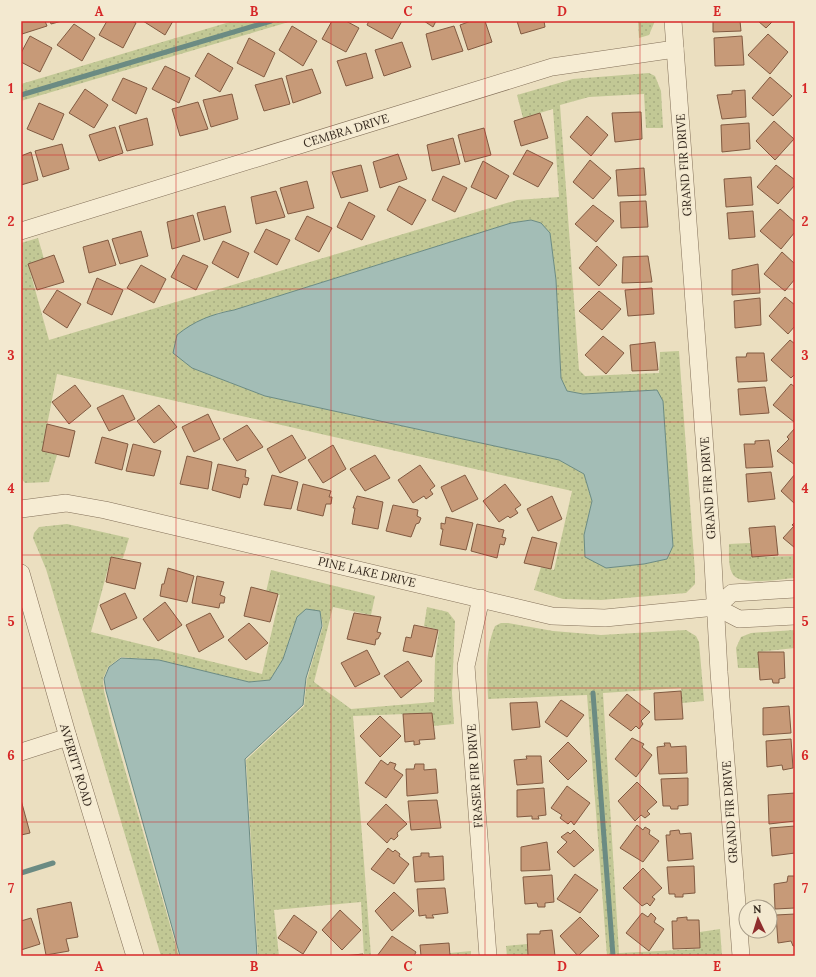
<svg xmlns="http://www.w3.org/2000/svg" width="816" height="977" font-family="Lora,serif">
<defs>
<pattern id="grass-dots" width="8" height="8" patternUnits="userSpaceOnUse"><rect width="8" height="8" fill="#c2c895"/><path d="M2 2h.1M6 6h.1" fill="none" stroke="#a7ac80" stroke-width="1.8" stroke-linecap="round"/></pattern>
</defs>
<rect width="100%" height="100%" fill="#ebdfc0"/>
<g fill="url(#grass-dots)" fill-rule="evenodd">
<path d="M 233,21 L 292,21 L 21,101 L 21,84 Z"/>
<path d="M 638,21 L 655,21 L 649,35 L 639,38 Z"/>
<path d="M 649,73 L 655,76 L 661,91 L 663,128 L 646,128 L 644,94 L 589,97 L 560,105 L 579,370 L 585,376 L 659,373 L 660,352 L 679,351 L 695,572 L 695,584 L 686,593 L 601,600 L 563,599 L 534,590 L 541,567 L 554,570 L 572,491 L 57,374 L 42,451 L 57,455 L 49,482 L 25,483 L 21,478 L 21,243 L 38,238 L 44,259 L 28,264 L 49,340 L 517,200 L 559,197 L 553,109 L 523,118 L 517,95 L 573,79 ZM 531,220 L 541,223 L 550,234 L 556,280 L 561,378 L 567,391 L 583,394 L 657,390 L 668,478 L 673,546 L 667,559 L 644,564 L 606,568 L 584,535 L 592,501 L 584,474 L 559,460 L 265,396 L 192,368 L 217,313 L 234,310 L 511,223 Z"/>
<path d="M 67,524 L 129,538 L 123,558 L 111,557 L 91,632 L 262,674 L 280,595 L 266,592 L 271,570 L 375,596 L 371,615 L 333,607 L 314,682 L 351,709 L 434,702 L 435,659 L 439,630 L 424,626 L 427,607 L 448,612 L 455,621 L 452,693 L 454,724 L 433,726 L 431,713 L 353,716 L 371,956 L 364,956 L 361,902 L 274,910 L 279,956 L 258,956 L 246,760 L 304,706 L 307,679 L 323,626 L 320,611 L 297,617 L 283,659 L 270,680 L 249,682 L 159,660 L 121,657 L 108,667 L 103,679 L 104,691 L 112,725 L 179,956 L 161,956 L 46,569 L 33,538 L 34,533 L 39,527 Z"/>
<path d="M 750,543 L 752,557 L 795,556 L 795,578 C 781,579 738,587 732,573 C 728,565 729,553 729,544 Z"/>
<path d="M 501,623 L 508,623 L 553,631 L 601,635 L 686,630 L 696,636 L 699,642 L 704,701 L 682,703 L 681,688 L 603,693 L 619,953 L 700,949 L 700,932 L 720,929 L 722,956 L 607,956 L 587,695 L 488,699 C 487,675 485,649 495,626 Z"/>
<path d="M 795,630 L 795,648 L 758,652 L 759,668 L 738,668 L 736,648 L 741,637 L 751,633 Z"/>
<path d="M 527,944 L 528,956 L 507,956 L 506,946 Z"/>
<path d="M 471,951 L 471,956 L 450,956 L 450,953 Z"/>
</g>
<g fill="#a3bdb6" stroke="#6b8b83">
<path d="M 531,220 L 541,223 L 550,233 L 556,280 L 561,378 L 567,391 L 583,394 L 657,390 L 663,401 L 673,546 L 667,559 L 644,564 L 606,568 L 585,557 L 584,535 L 592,501 L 584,474 L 559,460 L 265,396 L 192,368 L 173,353 L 177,335 C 194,321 212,314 234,310 L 511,223 Z"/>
<path d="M 306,609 L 320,611 L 322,626 L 306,678 L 303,705 L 245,759 L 257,956 L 180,956 L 106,691 L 104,679 L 109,667 L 121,658 L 159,660 L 249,682 L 270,680 L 283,659 L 297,617 Z"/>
</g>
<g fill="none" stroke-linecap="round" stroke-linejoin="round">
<g stroke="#6b8b83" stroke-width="5">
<path d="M 21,95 L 271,21"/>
<path d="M 593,693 L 613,956"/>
<path d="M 21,873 L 53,863"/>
</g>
</g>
<g fill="#c79a78" stroke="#815a41">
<path d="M 21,21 L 45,21 L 47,26 L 22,34 Z"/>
<path d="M 50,21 L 62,21 L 51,24 Z"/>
<path d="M 107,21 L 132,21 L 136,23 L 123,48 L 99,35 Z"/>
<path d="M 143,21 L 173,21 L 165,35 Z"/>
<path d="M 332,21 L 346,21 L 359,28 L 346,52 L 322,39 Z"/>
<path d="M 369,21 L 402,21 L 392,39 L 367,25 Z"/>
<path d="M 424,21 L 436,21 L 433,27 Z"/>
<path d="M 471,21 L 485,21 L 492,42 L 468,50 L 460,25 Z"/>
<path d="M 517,21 L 544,21 L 545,27 L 521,34 Z"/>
<path d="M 713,21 L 740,21 L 741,31 L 713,32 Z"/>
<path d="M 758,21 L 773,21 L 766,28 Z"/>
<path d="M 74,24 L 95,38 L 82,61 L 57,45 Z"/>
<path d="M 292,26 L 317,41 L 303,66 L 279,50 Z"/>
<path d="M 454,26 L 463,51 L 432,60 L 426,34 Z"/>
<path d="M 768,34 L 788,52 L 770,74 L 748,55 Z"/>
<path d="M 30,36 L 52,48 L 40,72 L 21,62 L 21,53 Z"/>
<path d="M 742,36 L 744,65 L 715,66 L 714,38 Z"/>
<path d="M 249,38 L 275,53 L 264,77 L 237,63 Z"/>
<path d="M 402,42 L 411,67 L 384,76 L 375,50 Z"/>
<path d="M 208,53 L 233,68 L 220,92 L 195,76 Z"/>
<path d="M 366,53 L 373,78 L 346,86 L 337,61 Z"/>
<path d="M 165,66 L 190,78 L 179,103 L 152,89 Z"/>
<path d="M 312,69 L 321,93 L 293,103 L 286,76 Z"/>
<path d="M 770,77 L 792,96 L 773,116 L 752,98 Z"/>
<path d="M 123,78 L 147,88 L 136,114 L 112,100 Z"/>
<path d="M 282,78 L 290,104 L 264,111 L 255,85 Z"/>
<path d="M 85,89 L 108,105 L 94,128 L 69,113 Z"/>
<path d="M 745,90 L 746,117 L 722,119 L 717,95 L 732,94 L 732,91 Z"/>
<path d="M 232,94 L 238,119 L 211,127 L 203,100 Z"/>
<path d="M 198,102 L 208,129 L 180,136 L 172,109 Z"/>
<path d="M 39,103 L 64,114 L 53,140 L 27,129 Z"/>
<path d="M 641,112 L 642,139 L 615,142 L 612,113 Z"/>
<path d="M 540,113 L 548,138 L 521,146 L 514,121 Z"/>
<path d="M 587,116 L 608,135 L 591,156 L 570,137 Z"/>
<path d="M 147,118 L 153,145 L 127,151 L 119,126 Z"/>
<path d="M 774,121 L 794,139 L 775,160 L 756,141 Z"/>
<path d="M 749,123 L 750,149 L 722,152 L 721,125 Z"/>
<path d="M 115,127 L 123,153 L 99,161 L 89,135 Z"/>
<path d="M 484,128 L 491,155 L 465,162 L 458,135 Z"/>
<path d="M 453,138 L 460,164 L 432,171 L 427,145 Z"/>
<path d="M 62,144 L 69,169 L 43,177 L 35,151 Z"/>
<path d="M 527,150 L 553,163 L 538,187 L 513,174 Z"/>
<path d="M 31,152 L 38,180 L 21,185 L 21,156 Z"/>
<path d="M 398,154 L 407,179 L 380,188 L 373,162 Z"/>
<path d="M 590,160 L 611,178 L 593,199 L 573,182 Z"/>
<path d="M 483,161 L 509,176 L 496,199 L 471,187 Z"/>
<path d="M 361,165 L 368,191 L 341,198 L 332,172 Z"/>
<path d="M 776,165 L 795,180 L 795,185 L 778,204 L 757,187 Z"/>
<path d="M 644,168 L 646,195 L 618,196 L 616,170 Z"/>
<path d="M 443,176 L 467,188 L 455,212 L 432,200 Z"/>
<path d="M 751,177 L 753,205 L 726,207 L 724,179 Z"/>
<path d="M 307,181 L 314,208 L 288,214 L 280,188 Z"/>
<path d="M 399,186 L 426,200 L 412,225 L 387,210 Z"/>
<path d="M 276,191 L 285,217 L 256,224 L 251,197 Z"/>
<path d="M 646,201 L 648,227 L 621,228 L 620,202 Z"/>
<path d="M 349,202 L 375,216 L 362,240 L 337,227 Z"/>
<path d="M 593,205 L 614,221 L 596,242 L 575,224 Z"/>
<path d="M 225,206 L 231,232 L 204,240 L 197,213 Z"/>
<path d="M 780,209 L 795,222 L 795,232 L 781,249 L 760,231 Z"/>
<path d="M 753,211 L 755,237 L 729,239 L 727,213 Z"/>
<path d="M 193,215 L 200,241 L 172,249 L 167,222 Z"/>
<path d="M 307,216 L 332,228 L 319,252 L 295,239 Z"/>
<path d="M 266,229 L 290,240 L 277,265 L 254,252 Z"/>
<path d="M 141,231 L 148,256 L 120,264 L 112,239 Z"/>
<path d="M 108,240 L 116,265 L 89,273 L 83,247 Z"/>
<path d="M 223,241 L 249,253 L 238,278 L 212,263 Z"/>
<path d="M 597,246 L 617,265 L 599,286 L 579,268 Z"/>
<path d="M 782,252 L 795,264 L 795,279 L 785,291 L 764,274 Z"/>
<path d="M 54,255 L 64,282 L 37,290 L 28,264 Z"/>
<path d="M 183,255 L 208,266 L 196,290 L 171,277 Z"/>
<path d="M 648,256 L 652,282 L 622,283 L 623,257 Z"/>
<path d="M 758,264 L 760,293 L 732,295 L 732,270 Z"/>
<path d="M 141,265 L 166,279 L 154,303 L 127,288 Z"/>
<path d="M 97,278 L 123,290 L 112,315 L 87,303 Z"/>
<path d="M 652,288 L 654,314 L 628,316 L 625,290 Z"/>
<path d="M 57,290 L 81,304 L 67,328 L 43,312 Z"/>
<path d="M 599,291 L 621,309 L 602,330 L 579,311 Z"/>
<path d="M 785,297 L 795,305 L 795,326 L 788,334 L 769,316 Z"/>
<path d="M 760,298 L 761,325 L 735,328 L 734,301 Z"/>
<path d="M 603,336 L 624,353 L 606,374 L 585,355 Z"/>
<path d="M 790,340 L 795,344 L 795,374 L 791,378 L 771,360 Z"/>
<path d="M 655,342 L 658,370 L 632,371 L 630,345 Z"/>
<path d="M 747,353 L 764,353 L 767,381 L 738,382 L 736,357 L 746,357 Z"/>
<path d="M 791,384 L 795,387 L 794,422 L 773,405 Z"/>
<path d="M 75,385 L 91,406 L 69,424 L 52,402 Z"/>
<path d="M 765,387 L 769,413 L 740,415 L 738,389 Z"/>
<path d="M 123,395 L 135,419 L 109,431 L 97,408 Z"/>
<path d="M 159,405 L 177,427 L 154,443 L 137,421 Z"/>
<path d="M 208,414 L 220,439 L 194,452 L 182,427 Z"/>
<path d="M 47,424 L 75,431 L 69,457 L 42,451 Z"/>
<path d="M 247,425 L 263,447 L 237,461 L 223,439 Z"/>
<path d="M 795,428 L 795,465 L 777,451 L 789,439 L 787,437 Z"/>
<path d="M 292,435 L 306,458 L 280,473 L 267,449 Z"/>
<path d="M 102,437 L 128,444 L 122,470 L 95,463 Z"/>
<path d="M 769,440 L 773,467 L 746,468 L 744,444 L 755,444 L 755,441 Z"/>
<path d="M 133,444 L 161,451 L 154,476 L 126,471 Z"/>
<path d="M 333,445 L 346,469 L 323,483 L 308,460 Z"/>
<path d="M 375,455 L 390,478 L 365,491 L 350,469 Z"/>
<path d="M 187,456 L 212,462 L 208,489 L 180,484 Z"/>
<path d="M 218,464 L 246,470 L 245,477 L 249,478 L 247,485 L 243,484 L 240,498 L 212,490 Z"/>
<path d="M 420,465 L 435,486 L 430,490 L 433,494 L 426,499 L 424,496 L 413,503 L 398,480 Z"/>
<path d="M 771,472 L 775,499 L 748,502 L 746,474 Z"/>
<path d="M 795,474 L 795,504 L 781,491 Z"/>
<path d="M 272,475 L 298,482 L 291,509 L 264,505 Z"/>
<path d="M 465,475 L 478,499 L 452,512 L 441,487 Z"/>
<path d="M 303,484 L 331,491 L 329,497 L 332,497 L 331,504 L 326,504 L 323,516 L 297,510 Z"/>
<path d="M 505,484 L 521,505 L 515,509 L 518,513 L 510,518 L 508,516 L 499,522 L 483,501 Z"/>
<path d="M 357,496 L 383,502 L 378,529 L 352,524 L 355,508 L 353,508 Z"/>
<path d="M 552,496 L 562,519 L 538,531 L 527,509 Z"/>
<path d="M 393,505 L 418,510 L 417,516 L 421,518 L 419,523 L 416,524 L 411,537 L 386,531 Z"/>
<path d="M 446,517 L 473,523 L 466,550 L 440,545 L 443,529 L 441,529 L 441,523 L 445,524 Z"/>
<path d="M 795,522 L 795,548 L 783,538 L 794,526 L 792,525 Z"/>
<path d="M 477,524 L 504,530 L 502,537 L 506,538 L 504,545 L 500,544 L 497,558 L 471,551 Z"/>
<path d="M 775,526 L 778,555 L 752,557 L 749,528 Z"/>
<path d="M 532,537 L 557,543 L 551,569 L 524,563 Z"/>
<path d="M 111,557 L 141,563 L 135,589 L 106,582 Z"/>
<path d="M 168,568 L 194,576 L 187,602 L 160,596 L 162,584 L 164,584 Z"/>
<path d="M 197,576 L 224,582 L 220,595 L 225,597 L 224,603 L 220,603 L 219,608 L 192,603 Z"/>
<path d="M 251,587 L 278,594 L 270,622 L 244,616 Z"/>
<path d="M 125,593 L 137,618 L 111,630 L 100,605 Z"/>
<path d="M 165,602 L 182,625 L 158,641 L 143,619 Z"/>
<path d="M 210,613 L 224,637 L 199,652 L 186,625 Z"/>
<path d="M 354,613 L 381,617 L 377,632 L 381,633 L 378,639 L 376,639 L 375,645 L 347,639 Z"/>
<path d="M 249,623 L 268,643 L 246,660 L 228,640 Z"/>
<path d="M 414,625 L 438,630 L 432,657 L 403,651 L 406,637 L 411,638 Z"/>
<path d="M 367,650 L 380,674 L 355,687 L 341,663 Z"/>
<path d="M 758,652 L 784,652 L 785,678 L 779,679 L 779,683 L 773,683 L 772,679 L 760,680 Z"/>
<path d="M 408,661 L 422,681 L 401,698 L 384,676 Z"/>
<path d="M 681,691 L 683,719 L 655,720 L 654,693 Z"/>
<path d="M 627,694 L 650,712 L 641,721 L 643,724 L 639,729 L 636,726 L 631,731 L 609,715 Z"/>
<path d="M 561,700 L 584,715 L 567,737 L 545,722 Z"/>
<path d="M 537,702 L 540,727 L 512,730 L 510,703 Z"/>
<path d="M 789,706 L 791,733 L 763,735 L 763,708 Z"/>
<path d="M 432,713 L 435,739 L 419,740 L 420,744 L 414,745 L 414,741 L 405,742 L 403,714 Z"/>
<path d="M 380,716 L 401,736 L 380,757 L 360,736 Z"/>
<path d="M 632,738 L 644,744 L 642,747 L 652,755 L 636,777 L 615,759 Z"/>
<path d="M 791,739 L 793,768 L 783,770 L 782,765 L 767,767 L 766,741 Z"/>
<path d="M 568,742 L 587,761 L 568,780 L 549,761 Z"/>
<path d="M 664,743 L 670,743 L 671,747 L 686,746 L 687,773 L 659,774 L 657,747 L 665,746 Z"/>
<path d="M 526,756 L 541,756 L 543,783 L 517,785 L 514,760 L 527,759 Z"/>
<path d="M 381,760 L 388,765 L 390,762 L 396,764 L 394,769 L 403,775 L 386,798 L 365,783 Z"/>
<path d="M 415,764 L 424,764 L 424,770 L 436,769 L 438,793 L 407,796 L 406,769 L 414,769 Z"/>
<path d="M 688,778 L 688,805 L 678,806 L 678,809 L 671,809 L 670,806 L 663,806 L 661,779 Z"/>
<path d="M 637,782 L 657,802 L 647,811 L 650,814 L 645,818 L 641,815 L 635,821 L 618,801 Z"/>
<path d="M 567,786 L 590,803 L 574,825 L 571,821 L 568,824 L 560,818 L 562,815 L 551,808 Z"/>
<path d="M 544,788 L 546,815 L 538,816 L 539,819 L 532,819 L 532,816 L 517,817 L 517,790 Z"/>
<path d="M 795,793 L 795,821 L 769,824 L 768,795 Z"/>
<path d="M 21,800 L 30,833 L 21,835 Z"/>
<path d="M 437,800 L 441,828 L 411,830 L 408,801 Z"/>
<path d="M 386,804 L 407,824 L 397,833 L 398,836 L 394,840 L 391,838 L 387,843 L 367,824 Z"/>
<path d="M 637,825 L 643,830 L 645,827 L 650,830 L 649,834 L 659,841 L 643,862 L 620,848 Z"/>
<path d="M 795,826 L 795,853 L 772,856 L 770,828 Z"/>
<path d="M 574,830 L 594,850 L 574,867 L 557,852 L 567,842 L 561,837 L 568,832 L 570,834 Z"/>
<path d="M 679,830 L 680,834 L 691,833 L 693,859 L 668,861 L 666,835 L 670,835 L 670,831 Z"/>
<path d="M 547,842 L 550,870 L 521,871 L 521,847 Z"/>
<path d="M 388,848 L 393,852 L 395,850 L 400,854 L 399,856 L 409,864 L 394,884 L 371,869 Z"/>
<path d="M 421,853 L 429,853 L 429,857 L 443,856 L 444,880 L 415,882 L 413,857 L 421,856 Z"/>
<path d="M 694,866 L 695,893 L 683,894 L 683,897 L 675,897 L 675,894 L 669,894 L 667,867 Z"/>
<path d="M 643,868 L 662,888 L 652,897 L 655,899 L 650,906 L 647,903 L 642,906 L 623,888 Z"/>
<path d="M 575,874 L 598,890 L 580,913 L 557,899 Z"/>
<path d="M 552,875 L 554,902 L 545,903 L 545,907 L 538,907 L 537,903 L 525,904 L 523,877 Z"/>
<path d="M 788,876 L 795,876 L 795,908 L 775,909 L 774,884 L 787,882 Z"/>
<path d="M 445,888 L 448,913 L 432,915 L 434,918 L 426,918 L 426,915 L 419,916 L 417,889 Z"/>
<path d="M 394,892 L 414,911 L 392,931 L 375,911 Z"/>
<path d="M 71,902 L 78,937 L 66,939 L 69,951 L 46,955 L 37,909 Z"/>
<path d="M 340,910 L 361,930 L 342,950 L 322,930 Z"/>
<path d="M 642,913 L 648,917 L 651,913 L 656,918 L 654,922 L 664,929 L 649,951 L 626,933 Z"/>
<path d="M 795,914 L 795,946 L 793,946 L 791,941 L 778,943 L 776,915 Z"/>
<path d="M 294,915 L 317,932 L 303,954 L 278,938 Z"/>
<path d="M 580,917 L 599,936 L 578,956 L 560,936 Z"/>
<path d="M 687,917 L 687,920 L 699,920 L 700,948 L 673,949 L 672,921 L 677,921 L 677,918 Z"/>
<path d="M 31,918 L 40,944 L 21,950 L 21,921 Z"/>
<path d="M 552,930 L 555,956 L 528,956 L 527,934 L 540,934 L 540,931 Z"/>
<path d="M 392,936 L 416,952 L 414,956 L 377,956 Z"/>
<path d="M 449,943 L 450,956 L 421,956 L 420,945 Z"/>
<path d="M 363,954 L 363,956 L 344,956 Z"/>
</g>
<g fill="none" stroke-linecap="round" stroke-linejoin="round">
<defs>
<g id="minor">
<path d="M 673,21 L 712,544 L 719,672 L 741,956"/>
<path d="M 21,231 L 552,67 L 675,49"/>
<path d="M 21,509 L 66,503 L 105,510 L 552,616 L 605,618 L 716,607 L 739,619 L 795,616"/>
<path d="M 21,573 L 68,737 L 135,956"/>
<path d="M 481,598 L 466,666 L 488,956"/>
<path d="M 716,607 L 732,593 L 795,589"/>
<path d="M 21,752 L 68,737"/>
</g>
</defs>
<use href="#minor" stroke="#837059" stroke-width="18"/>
<use href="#minor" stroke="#f6ecd3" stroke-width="17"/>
</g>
<path fill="none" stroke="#d62828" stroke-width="1" stroke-opacity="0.55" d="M 176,21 L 176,956M 331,21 L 331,956M 485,21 L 485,956M 640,21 L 640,956M 21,155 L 795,155M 21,289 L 795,289M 21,422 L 795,422M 21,555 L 795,555M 21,688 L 795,688M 21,822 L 795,822"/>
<g text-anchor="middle" stroke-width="3" stroke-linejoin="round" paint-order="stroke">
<g font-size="12" fill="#34281d" stroke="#f3e9d0">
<text transform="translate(346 131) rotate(-17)" y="4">CEMBRA DRIVE</text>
<text transform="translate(684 165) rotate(-94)" y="4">GRAND FIR DRIVE</text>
<text transform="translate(708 488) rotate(-94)" y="4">GRAND FIR DRIVE</text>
<text transform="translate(367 572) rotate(13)" y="4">PINE LAKE DRIVE</text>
<text transform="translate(76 765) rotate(73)" y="4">AVERITT ROAD</text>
<text transform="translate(475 776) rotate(-94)" y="4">FRASER FIR DRIVE</text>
<text transform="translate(730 812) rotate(-94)" y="4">GRAND FIR DRIVE</text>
</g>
</g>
<rect width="816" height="977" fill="none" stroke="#f3e9d0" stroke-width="44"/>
<g transform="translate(758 919) rotate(356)"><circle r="19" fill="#f3e9d0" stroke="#a79c88"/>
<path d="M0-3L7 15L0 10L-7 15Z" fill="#8f2d2d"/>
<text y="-6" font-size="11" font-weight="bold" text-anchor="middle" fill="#34281d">N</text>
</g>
<rect x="22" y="22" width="772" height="933" fill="none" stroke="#d62828" stroke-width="1.5"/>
<g font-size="13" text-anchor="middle" font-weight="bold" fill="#d62828">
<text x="99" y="16">A</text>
<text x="254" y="16">B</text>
<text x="408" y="16">C</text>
<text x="562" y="16">D</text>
<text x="717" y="16">E</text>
<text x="11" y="93">1</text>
<text x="805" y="93">1</text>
<text x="11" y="226">2</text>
<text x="805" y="226">2</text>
<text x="11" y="360">3</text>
<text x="805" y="360">3</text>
<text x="11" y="493">4</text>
<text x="805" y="493">4</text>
<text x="11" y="626">5</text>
<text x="805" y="626">5</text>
<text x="11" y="760">6</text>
<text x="805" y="760">6</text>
<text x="11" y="893">7</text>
<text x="805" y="893">7</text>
<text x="99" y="971">A</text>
<text x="254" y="971">B</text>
<text x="408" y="971">C</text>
<text x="562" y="971">D</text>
<text x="717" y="971">E</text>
</g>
</svg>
